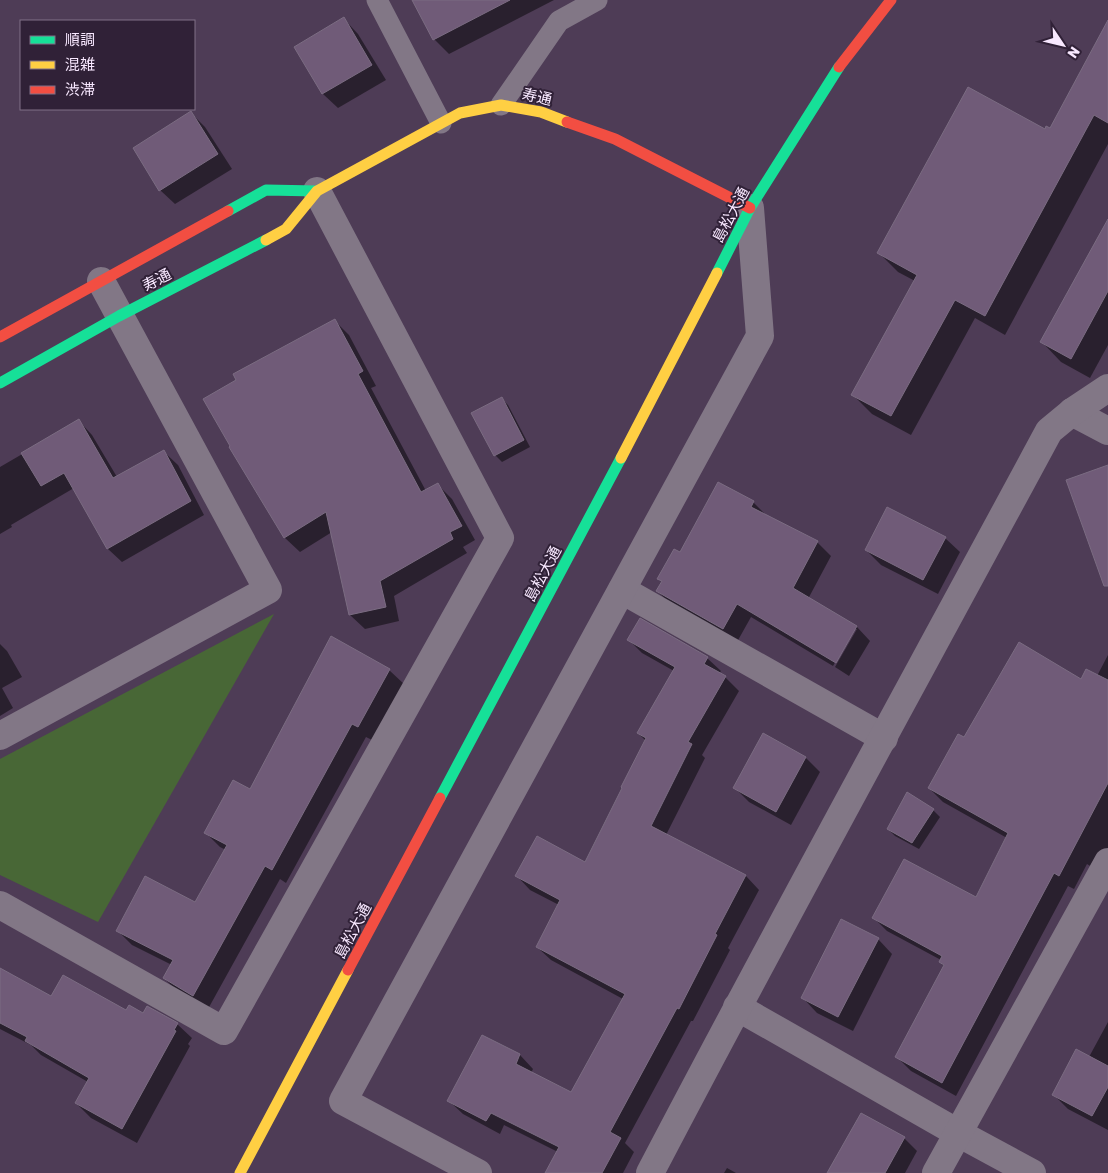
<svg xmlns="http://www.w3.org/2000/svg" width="1108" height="1173" font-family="Rubik,'Noto Sans JP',sans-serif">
<rect width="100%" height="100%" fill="#4e3c56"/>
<path fill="#486736" d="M 274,614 L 98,922 L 0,875 L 0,759 Z"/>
<g fill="#0007">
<path d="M 413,0 L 554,0 L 449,54 L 434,39 Z"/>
<path d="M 344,19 L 358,34 L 386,80 L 338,108 L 323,94 L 296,47 Z"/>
<path d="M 1108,22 L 1108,144 L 1005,335 L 975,318 L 911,435 L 872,414 L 853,395 L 915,281 L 898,272 L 879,253 L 1045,130 L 1051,130 Z"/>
<path d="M 191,113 L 205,127 L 232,169 L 175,204 L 160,190 Z"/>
<path d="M 1108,222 L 1108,345 L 1090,378 L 1061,362 L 1042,342 Z"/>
<path d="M 335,321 L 349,335 L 376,386 L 371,388 L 426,491 L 438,485 L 452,499 L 475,540 L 463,547 L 467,553 L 394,596 L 399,621 L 365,629 L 350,615 L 332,532 L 300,552 L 285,538 L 230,447 Z"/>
<path d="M 501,398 L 508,405 L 530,447 L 502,462 L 495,455 Z"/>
<path d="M 79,421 L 92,435 L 117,477 L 164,452 L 178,465 L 204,515 L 122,562 L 108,549 L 74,488 L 11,525 L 12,527 L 0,534 L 0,467 Z"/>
<path d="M 718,484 L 753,502 L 767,516 L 817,542 L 831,556 L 808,599 L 857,627 L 870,641 L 849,676 L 835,667 L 857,629 L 854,629 L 833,666 L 751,617 L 737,642 L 671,604 L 657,591 L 662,582 L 659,578 L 680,554 Z"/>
<path d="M 945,538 L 960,552 L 938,594 L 881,565 L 866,550 Z"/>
<path d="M 629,640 L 707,658 L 721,671 L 719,674 L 725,677 L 739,691 L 702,755 L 705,758 L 666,835 L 746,876 L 759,890 L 728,948 L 730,950 L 693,1021 L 691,1021 L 625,1143 L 634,1152 L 623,1173 L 552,1173 L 558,1152 L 504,1125 L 500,1134 L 463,1114 L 449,1101 L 482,1037 L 520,1055 L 533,1069 L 531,1073 L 572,1093 L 623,999 L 551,960 L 537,947 L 559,905 L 530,890 L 517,876 L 585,863 L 646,741 L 638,733 L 674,671 L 642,653 Z"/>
<path d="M 0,644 L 7,651 L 22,677 L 2,688 L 13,708 L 0,716 Z"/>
<path d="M 1108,655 L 1108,871 L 1105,875 L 1087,864 L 1074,889 L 1068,886 L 956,1096 L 911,1071 L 897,1057 L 945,967 L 940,962 L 941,960 L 887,931 L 873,917 L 976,898 L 1007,838 L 943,802 L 929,788 L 964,739 L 1082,680 L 1097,676 Z"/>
<path d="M 389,670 L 404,684 L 372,740 L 366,737 L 286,883 L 280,879 L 208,1009 L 178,992 L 164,978 L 172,965 L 132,945 L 118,931 L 195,904 L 226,850 L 220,847 L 206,833 L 250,791 Z"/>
<path d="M 764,734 L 806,758 L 820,772 L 791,825 L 749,802 L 734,787 Z"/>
<path d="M 933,810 L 940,817 L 919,849 L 895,836 L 888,829 Z"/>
<path d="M 878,939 L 892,954 L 853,1031 L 817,1013 L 803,998 Z"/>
<path d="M 0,970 L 51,997 L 144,1014 L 177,1024 L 192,1038 L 188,1044 L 190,1046 L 137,1143 L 91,1118 L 76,1103 L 88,1082 L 41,1055 L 31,1045 L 0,1029 Z"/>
<path d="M 1108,1022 L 1108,1130 L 1068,1109 L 1054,1095 L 1089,1057 Z"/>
<path d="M 904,1138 L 917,1151 L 905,1173 L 828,1173 Z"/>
<path d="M 727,1168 L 736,1173 L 724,1173 Z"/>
</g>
<g fill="#705b78" stroke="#7b6c82">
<path d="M 412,0 L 510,0 L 433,40 Z"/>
<path d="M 344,17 L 372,65 L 322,94 L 294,47 Z"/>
<path d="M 1108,20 L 1108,123 L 1094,115 L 985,316 L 955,300 L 891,416 L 851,395 L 917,275 L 877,253 L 968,87 L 1045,129 L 1046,126 L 1050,128 Z"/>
<path d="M 191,111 L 218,154 L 159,191 L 133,148 Z"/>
<path d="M 1108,219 L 1108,291 L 1071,359 L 1040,342 Z"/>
<path d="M 335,319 L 363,371 L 358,374 L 421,492 L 438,483 L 462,526 L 450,532 L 453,539 L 380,581 L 386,607 L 349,615 L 326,512 L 284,538 L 229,447 L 230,446 L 203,399 L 236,380 L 233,374 Z"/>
<path d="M 502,397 L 524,440 L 494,456 L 471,413 Z"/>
<path d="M 79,419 L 113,478 L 164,450 L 191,501 L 107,549 L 64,473 L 41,486 L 21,453 Z"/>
<path d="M 1108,465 L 1108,586 L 1104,586 L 1066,480 Z"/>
<path d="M 718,482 L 754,501 L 751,507 L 818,541 L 793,588 L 857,626 L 836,663 L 737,604 L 723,629 L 656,591 L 662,581 L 657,579 L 674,549 L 680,552 Z"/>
<path d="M 887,507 L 946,537 L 923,580 L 865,550 Z"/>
<path d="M 640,618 L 708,657 L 704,664 L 726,676 L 688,742 L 692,744 L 651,826 L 746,875 L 715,934 L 717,935 L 679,1009 L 677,1008 L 610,1132 L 621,1138 L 602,1173 L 545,1173 L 559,1147 L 491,1113 L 486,1121 L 447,1101 L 482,1035 L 520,1054 L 516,1064 L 571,1092 L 625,994 L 536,947 L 560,900 L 515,876 L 537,836 L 585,862 L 622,788 L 621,787 L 646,738 L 637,733 L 675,667 L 627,640 Z"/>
<path d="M 331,636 L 390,669 L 358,727 L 352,724 L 272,870 L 265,866 L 193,996 L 163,978 L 173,960 L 116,931 L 145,876 L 195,902 L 227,845 L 204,833 L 233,780 L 250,789 Z"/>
<path d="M 1019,642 L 1081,679 L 1086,669 L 1108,680 L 1108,783 L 1059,876 L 1054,873 L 942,1083 L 895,1057 L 944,965 L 939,962 L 942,956 L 872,918 L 904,859 L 976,897 L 1008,833 L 928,788 L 958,734 L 964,737 Z"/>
<path d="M 763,733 L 806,757 L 776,812 L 733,788 Z"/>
<path d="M 907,792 L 934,809 L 912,843 L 887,829 Z"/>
<path d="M 841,919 L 879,938 L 838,1017 L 801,998 Z"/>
<path d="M 0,968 L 51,996 L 63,975 L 126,1010 L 129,1005 L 143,1013 L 147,1006 L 178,1023 L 174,1030 L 176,1031 L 122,1129 L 75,1103 L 89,1078 L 25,1041 L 27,1037 L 0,1023 Z"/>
<path d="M 1076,1049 L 1108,1066 L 1108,1087 L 1092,1116 L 1052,1095 Z"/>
<path d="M 861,1113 L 905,1137 L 885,1173 L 827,1173 Z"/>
</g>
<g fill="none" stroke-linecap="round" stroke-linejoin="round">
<g stroke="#827786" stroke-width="21">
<path d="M 377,0 L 441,123"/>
<path d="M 501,105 L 559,21 L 597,0"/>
</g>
<g stroke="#827786" stroke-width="28">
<path d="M 1072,412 L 1108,431"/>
<path d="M 622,590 L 884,738"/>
<path d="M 0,736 L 268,590 L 101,281"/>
<path d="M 0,905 L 224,1031 L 500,538 L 317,191"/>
<path d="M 737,1007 L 958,1133 L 1032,1173"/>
<path d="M 478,1173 L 343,1101 L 760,336 L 750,208"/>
<path d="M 650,1173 C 780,924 916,678 1049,431 L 1072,412 L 1108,388"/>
<path d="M 936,1173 L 1108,862"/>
</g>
<g stroke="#16e098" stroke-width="11">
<path d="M 228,211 L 266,190 L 317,191"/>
<path d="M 717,273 L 750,208 L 839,67"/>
<path d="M 0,383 L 119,316 L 266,240"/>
<path d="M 440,798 L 621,458"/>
</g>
<g stroke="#ffcf43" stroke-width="11">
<path d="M 266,240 L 286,229 L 317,191 L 460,113 L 501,105 L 541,112 L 567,122"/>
<path d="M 621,458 L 717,273"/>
<path d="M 240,1173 L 348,970"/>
</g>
<g stroke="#f24e42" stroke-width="11">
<path d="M 839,67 L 891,0"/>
<path d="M 567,122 L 615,139 L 750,208"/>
<path d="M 0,337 L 228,211"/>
<path d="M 348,970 L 440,798"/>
</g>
</g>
<g text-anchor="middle" stroke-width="4" stroke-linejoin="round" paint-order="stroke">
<g font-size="15" fill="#f8e8ff" stroke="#302137">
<text transform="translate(537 97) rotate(13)" y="5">寿通</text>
<text transform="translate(731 215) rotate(-62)" y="5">島松大通</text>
<text transform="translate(157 280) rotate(-28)" y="5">寿通</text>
<text transform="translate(543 574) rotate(-62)" y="5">島松大通</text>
<text transform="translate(353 931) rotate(-62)" y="5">島松大通</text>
</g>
</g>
<rect x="20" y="20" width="175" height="90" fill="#302137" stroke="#807187"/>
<rect x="30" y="36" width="25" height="8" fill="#16e098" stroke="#807187"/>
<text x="65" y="45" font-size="15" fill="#f8e8ff">順調</text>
<rect x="30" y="61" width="25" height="8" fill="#ffcf43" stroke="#807187"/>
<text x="65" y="70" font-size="15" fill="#f8e8ff">混雑</text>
<rect x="30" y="86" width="25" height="8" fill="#f24e42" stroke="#807187"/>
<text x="65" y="95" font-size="15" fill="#f8e8ff">渋滞</text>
<g transform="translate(1063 45) rotate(125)" stroke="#302137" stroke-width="4" paint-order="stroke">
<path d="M0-4L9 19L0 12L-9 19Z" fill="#f8e8ff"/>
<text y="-8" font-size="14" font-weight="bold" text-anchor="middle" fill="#f8e8ff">N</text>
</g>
</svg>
